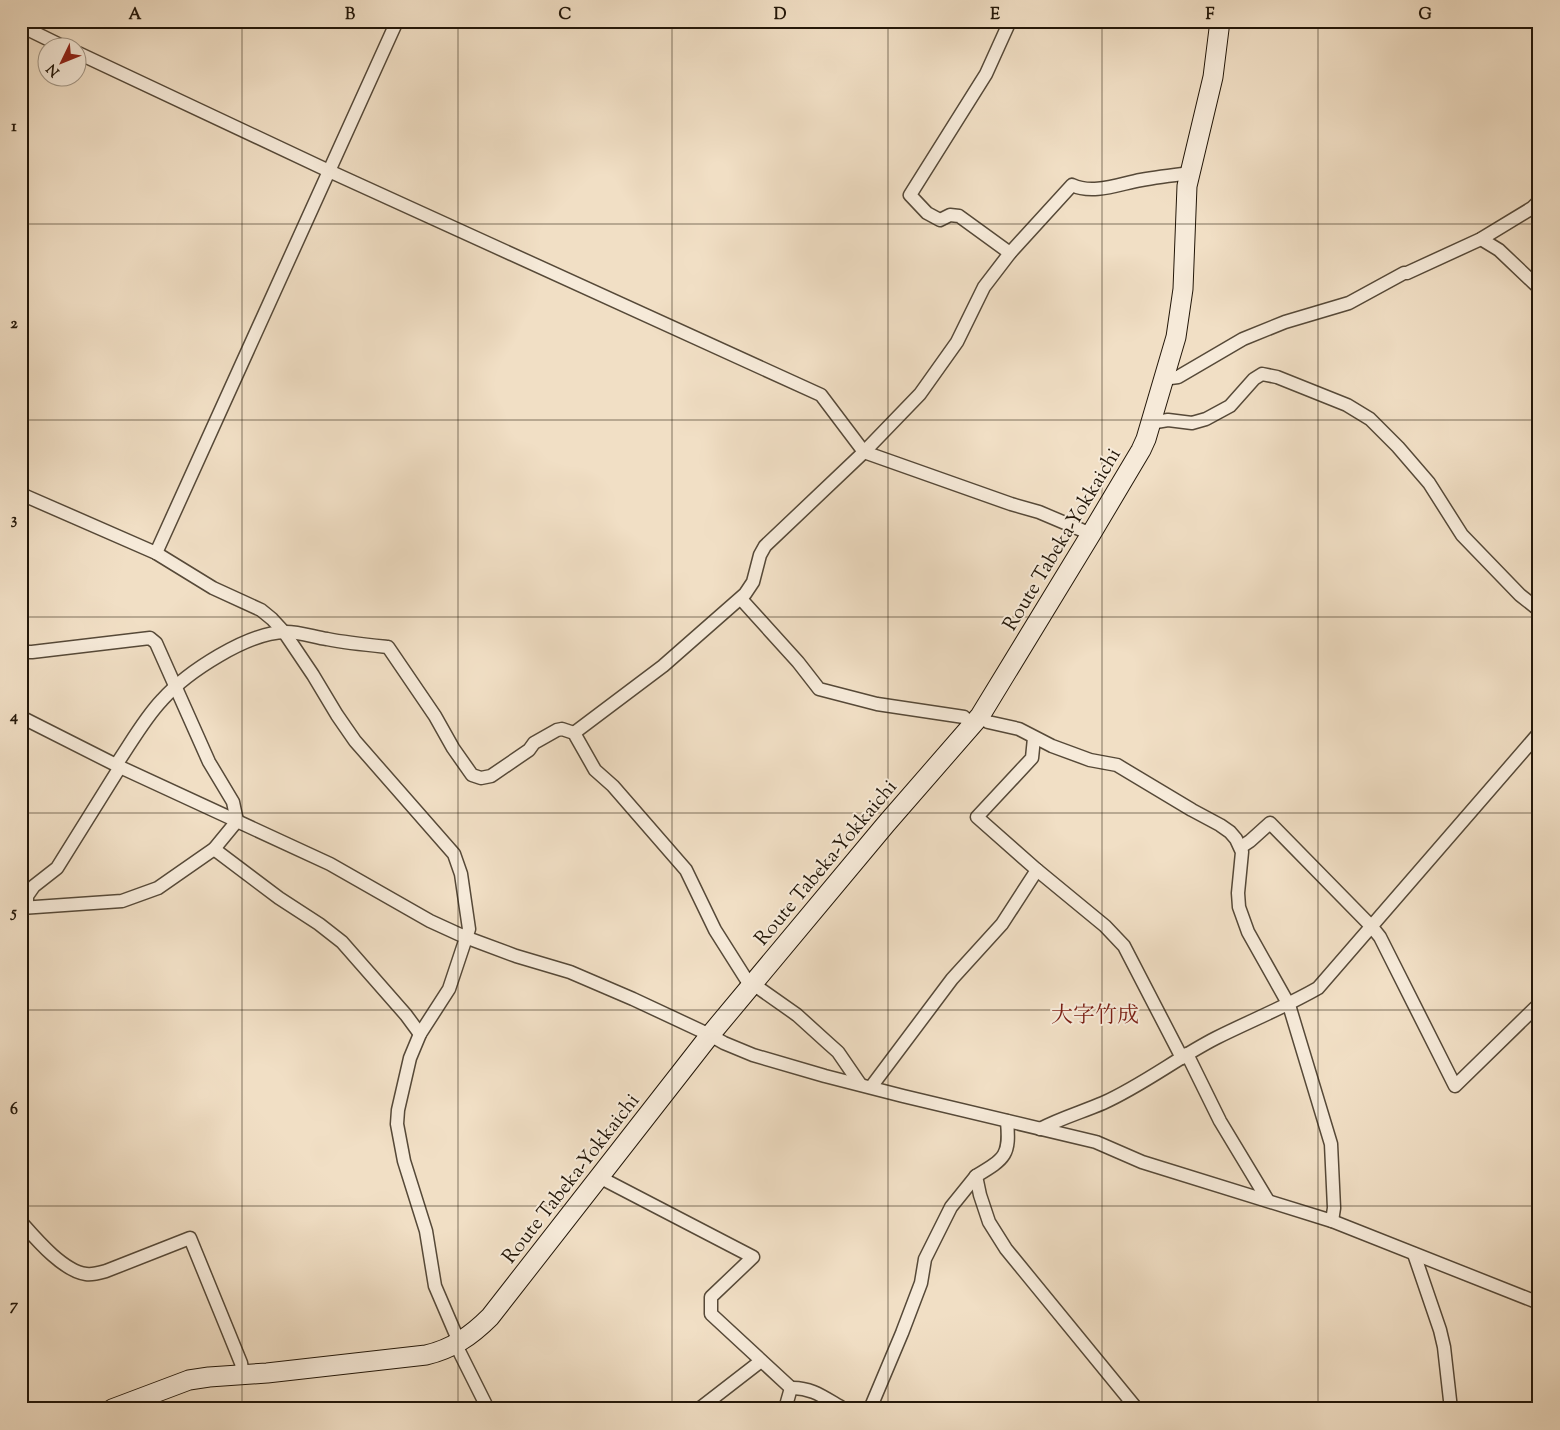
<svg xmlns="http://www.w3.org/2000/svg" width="1560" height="1430" font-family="'Sorts Mill Goudy','Noto Serif JP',serif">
<rect width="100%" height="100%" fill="#f1dfc5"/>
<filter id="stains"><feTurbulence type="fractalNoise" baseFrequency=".004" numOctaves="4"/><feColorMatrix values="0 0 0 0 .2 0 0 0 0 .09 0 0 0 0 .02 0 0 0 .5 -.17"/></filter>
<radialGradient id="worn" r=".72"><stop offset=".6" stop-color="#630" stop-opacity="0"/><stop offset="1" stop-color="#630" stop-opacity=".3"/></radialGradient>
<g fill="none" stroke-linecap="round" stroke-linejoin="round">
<defs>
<g id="minor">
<path d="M 21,26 L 66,48"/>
<path d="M 78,53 L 329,171 L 821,395 L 864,452 L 1011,504 L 1039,512 L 1091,534"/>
<path d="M 1481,239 L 1499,250 L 1539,288"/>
<path d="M 1010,253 L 959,216 L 950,215 L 940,220 L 927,213 L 910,195 L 986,74 L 1010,21"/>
<path d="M 1163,379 L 1178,377 L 1243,339 L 1285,322 L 1349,303 L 1404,273 L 1407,273 L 1481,239 L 1532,208 L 1539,201"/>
<path d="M 1150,423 L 1168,420 L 1192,423 L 1206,419 L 1230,406 L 1254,379 L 1262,374 L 1277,377 L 1347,405 L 1370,419 L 1398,447 L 1429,483 L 1462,535 L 1520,595 L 1539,610"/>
<path d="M 21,494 L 156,553 L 213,588 L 261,610 L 272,619 L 284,632 L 313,675 L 337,715 L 355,741 L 454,854 L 461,874 L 469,929 L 449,989 L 420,1034 L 410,1058 L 398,1110 L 397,1124 L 404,1161 L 426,1231 L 435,1286 L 459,1342"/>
<path d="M 156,553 L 397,21"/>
<path d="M 741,599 L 798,662 L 819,689 L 877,704 L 964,717 L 972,725"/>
<path d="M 21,652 L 32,652 L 150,638 L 156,643 L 209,762 L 233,802 L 237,821 L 214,849 L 158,888 L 122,901 L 21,908"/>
<path d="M 980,716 L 988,722 L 1019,729 L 1052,746 L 1090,760 L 1117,765 L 1192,810 L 1220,825 L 1230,832 L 1236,839 L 1242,852 L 1238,893 L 1239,907 L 1248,932 L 1289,1005 L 1331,1144 L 1334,1208 L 1332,1221"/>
<path d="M 21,717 L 120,767 L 330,864 L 430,921 L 465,937 L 516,956 L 570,972 L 633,999 L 710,1035 L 724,1043 L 753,1055 L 825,1076 L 903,1096 L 1096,1142 L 1142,1162 L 1332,1221 L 1539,1303"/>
<path d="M 574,733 L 663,666 L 745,594 L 753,582 L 760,555 L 765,546 L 864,452 L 920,394 L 957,342 L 984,287 L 1010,253 L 1072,185 C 1093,195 1119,184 1141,180 C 1157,177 1174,175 1191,173"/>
<path d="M 116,765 C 131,743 144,719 162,700 C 187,672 248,632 286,632 C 300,632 314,637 327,639 C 347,643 368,645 388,647 L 435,716 L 453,748 L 472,775 L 481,778 L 491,776 L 529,750 L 534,743 L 557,730 L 562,729 L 574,733 L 595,770 L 613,786 L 686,870 L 715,930 L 746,979 L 797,1015 L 829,1044 L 838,1052 L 860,1084"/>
<path d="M 1241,847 L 1250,841 L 1270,823 L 1372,927 L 1380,937 L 1455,1086 L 1539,1004"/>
<path d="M 214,849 L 279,898 L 319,924 L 342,942 L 406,1015 L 420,1034"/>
<path d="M 1037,870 L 1105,926 L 1124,946 L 1182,1058"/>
<path d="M 27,907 L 27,896 L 34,886 L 57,868 L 120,767"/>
<path d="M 1187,1054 L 1220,1121 L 1267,1199"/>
<path d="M 871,1087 L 952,979 L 1002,924 L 1037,870 L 977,817 L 1032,758 L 1034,738"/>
<path d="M 1007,1121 C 1010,1155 1006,1158 976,1176 L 980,1195 L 989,1222 L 1006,1249 L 1137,1409"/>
<path d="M 1040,1129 C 1061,1118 1082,1112 1103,1103 C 1143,1085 1177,1058 1216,1038 C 1250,1021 1285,1007 1318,988 L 1539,733"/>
<path d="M 599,1177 L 753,1257 L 711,1297 L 711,1314 L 791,1388 L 785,1409"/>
<path d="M 21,1222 C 36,1239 63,1271 86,1274 C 93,1275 99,1273 106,1271 L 190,1238 L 228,1331 L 241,1363 L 243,1374"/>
<path d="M 1414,1254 L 1440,1330 L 1444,1347 L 1451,1409"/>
<path d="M 456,1345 L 488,1409"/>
<path d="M 791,1388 C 812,1387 826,1399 844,1409"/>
<path d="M 699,1409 L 761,1361"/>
<path d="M 870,1409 L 902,1333 L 921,1283 L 925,1259 L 951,1207 L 976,1176"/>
</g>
<path id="secondary" d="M 112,1409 L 189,1380 L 209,1377 L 267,1373 L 426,1355 C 452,1349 471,1336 490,1317 L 710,1035 L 886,824 L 980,716 L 1091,534 L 1141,450 L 1146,439 L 1176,337 L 1183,289 L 1187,186 L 1213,77 L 1220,21"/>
</defs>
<use href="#minor" stroke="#564938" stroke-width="15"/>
<use href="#secondary" stroke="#231709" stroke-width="21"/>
<use href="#minor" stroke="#f6ead9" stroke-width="12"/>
<use href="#secondary" stroke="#f6ead9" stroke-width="19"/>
</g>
<path fill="none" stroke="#231709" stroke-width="1" stroke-opacity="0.55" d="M 242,21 L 242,1409M 458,21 L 458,1409M 672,21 L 672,1409M 888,21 L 888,1409M 1102,21 L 1102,1409M 1318,21 L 1318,1409M 21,224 L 1539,224M 21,420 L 1539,420M 21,617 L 1539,617M 21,813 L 1539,813M 21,1010 L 1539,1010M 21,1206 L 1539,1206"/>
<g text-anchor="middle" stroke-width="4" stroke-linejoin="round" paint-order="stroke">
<g font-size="20" fill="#231709" stroke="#f6ead9">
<text transform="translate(1061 539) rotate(-59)" y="7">Route Tabeka-Yokkaichi</text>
<text transform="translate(825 862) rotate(-50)" y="7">Route Tabeka-Yokkaichi</text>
<text transform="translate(570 1178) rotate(-52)" y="7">Route Tabeka-Yokkaichi</text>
</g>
<g font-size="22" fill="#7a1f14" stroke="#f6ead9">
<text x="1095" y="1022">大字竹成</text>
</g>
</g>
<rect width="1560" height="1430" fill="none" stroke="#f1dfc5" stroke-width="55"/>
<g transform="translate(62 62) rotate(227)"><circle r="24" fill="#f6ead9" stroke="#a29686"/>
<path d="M0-4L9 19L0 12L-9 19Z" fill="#8f2418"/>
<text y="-8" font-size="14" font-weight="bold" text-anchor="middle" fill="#231709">N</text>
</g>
<rect x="28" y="28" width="1504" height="1374" fill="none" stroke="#231709" stroke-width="2"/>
<g font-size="16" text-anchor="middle" font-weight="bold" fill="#231709">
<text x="135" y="19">A</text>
<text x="350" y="19">B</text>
<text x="565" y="19">C</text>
<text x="780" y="19">D</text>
<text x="995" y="19">E</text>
<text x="1210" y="19">F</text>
<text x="1425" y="19">G</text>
<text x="14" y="131">1</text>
<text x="14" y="328">2</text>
<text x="14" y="524">3</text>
<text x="14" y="721">4</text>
<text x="14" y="917">5</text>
<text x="14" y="1114">6</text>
<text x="14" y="1310">7</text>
</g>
<rect width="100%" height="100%" filter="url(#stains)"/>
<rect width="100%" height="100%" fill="url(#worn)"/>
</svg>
